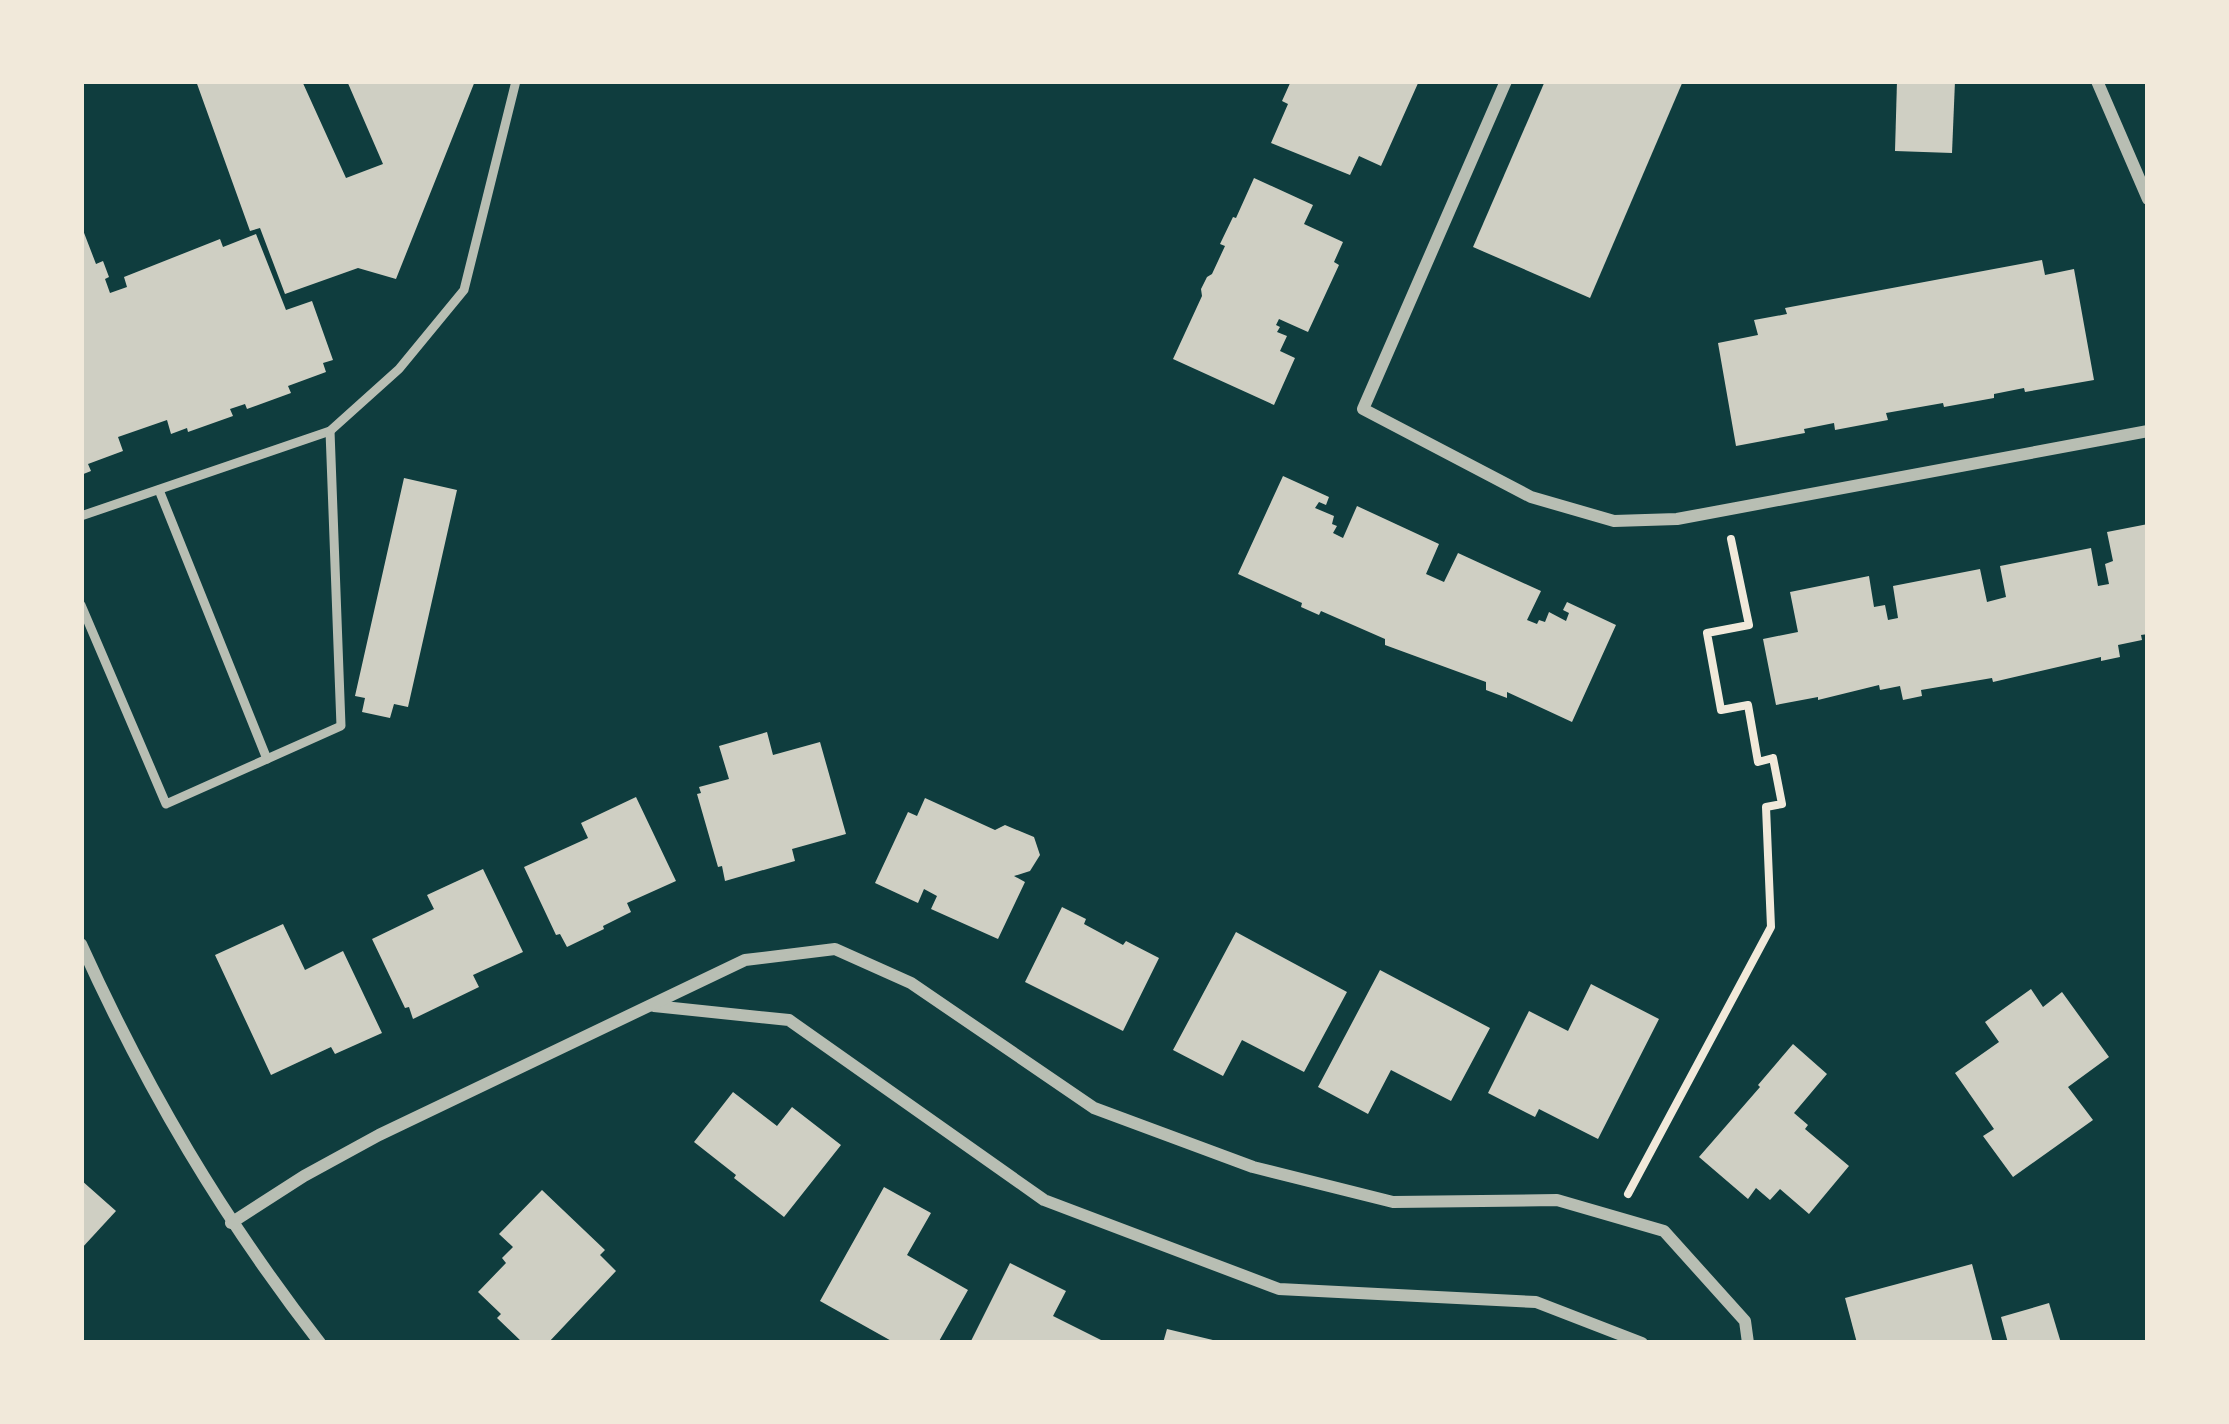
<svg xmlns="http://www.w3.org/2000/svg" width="2229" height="1424" font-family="'DM Sans',sans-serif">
<rect width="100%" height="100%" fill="#0f3d3e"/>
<g fill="#cfcfc3">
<path d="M 196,81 L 302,81 L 346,178 L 383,164 L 347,81 L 475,81 L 396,279 L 358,268 L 285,294 L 260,228 L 250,231 Z"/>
<path d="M 1291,81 L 1419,81 L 1381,166 L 1359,156 L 1350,175 L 1271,143 L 1288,104 L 1282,101 Z"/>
<path d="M 1545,81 L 1683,81 L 1590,298 L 1473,247 Z"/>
<path d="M 1897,81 L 1955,81 L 1952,153 L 1895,151 Z"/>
<path d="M 1254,178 L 1313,205 L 1304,224 L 1343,242 L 1334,262 L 1339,265 L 1308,332 L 1279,319 L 1276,325 L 1280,327 L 1277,332 L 1287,336 L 1280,351 L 1295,358 L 1274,405 L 1173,359 L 1202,296 L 1201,289 L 1207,277 L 1212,274 L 1225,246 L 1220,244 L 1233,217 L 1236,218 Z"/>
<path d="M 81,225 L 96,264 L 103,261 L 109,277 L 105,279 L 110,293 L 127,287 L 124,277 L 220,239 L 223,247 L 256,234 L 286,310 L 312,301 L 333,360 L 323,363 L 326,372 L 288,386 L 291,393 L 247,409 L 245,404 L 230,409 L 233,416 L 188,432 L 187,428 L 171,434 L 167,420 L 118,437 L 123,451 L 88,464 L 91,471 L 81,475 Z"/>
<path d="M 2042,260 L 2045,275 L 2074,269 L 2094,380 L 2025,392 L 2024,388 L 1994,394 L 1994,398 L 1944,407 L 1943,403 L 1886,413 L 1888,420 L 1835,430 L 1834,423 L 1804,429 L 1805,433 L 1736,446 L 1718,343 L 1758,335 L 1754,320 L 1787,314 L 1785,308 Z"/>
<path d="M 1283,476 L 1329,497 L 1326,505 L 1319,502 L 1315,508 L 1334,516 L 1332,524 L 1337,526 L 1333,533 L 1343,538 L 1357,506 L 1439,544 L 1426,574 L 1444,582 L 1458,553 L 1541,591 L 1527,620 L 1537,624 L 1539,620 L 1545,622 L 1549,612 L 1566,621 L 1569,613 L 1563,610 L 1567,602 L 1616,625 L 1572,722 L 1507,692 L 1507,698 L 1486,690 L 1486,682 L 1385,645 L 1385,639 L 1321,611 L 1319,615 L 1301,607 L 1302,603 L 1238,574 Z"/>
<path d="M 404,478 L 457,490 L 408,707 L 394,704 L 390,718 L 362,712 L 365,698 L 355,696 Z"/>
<path d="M 2148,524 L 2148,634 L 2141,635 L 2142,640 L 2118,645 L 2120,657 L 2101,661 L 2101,657 L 1993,682 L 1992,678 L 1921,690 L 1922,696 L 1903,700 L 1900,686 L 1880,690 L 1879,685 L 1818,700 L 1818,697 L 1776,705 L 1763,639 L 1798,632 L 1790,592 L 1869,576 L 1874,607 L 1885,605 L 1888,620 L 1898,618 L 1893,586 L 1980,569 L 1987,602 L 2006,597 L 2000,566 L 2091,548 L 2098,586 L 2109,584 L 2105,564 L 2113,561 L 2107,532 Z"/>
<path d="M 767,732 L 773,755 L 820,742 L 846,834 L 792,849 L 795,861 L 725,881 L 722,866 L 718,867 L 697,794 L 701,793 L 699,787 L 729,779 L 719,746 Z"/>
<path d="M 636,797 L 676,881 L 627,903 L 631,912 L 603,926 L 604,929 L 567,947 L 560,934 L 556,935 L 524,867 L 588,838 L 581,823 Z"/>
<path d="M 925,798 L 995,830 L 1005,825 L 1034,837 L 1040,855 L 1030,871 L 1014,876 L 1025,882 L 998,939 L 931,909 L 937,896 L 924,889 L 918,903 L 875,883 L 908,812 L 917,816 Z"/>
<path d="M 483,869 L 523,952 L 473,975 L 479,987 L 413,1019 L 409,1007 L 405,1008 L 372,939 L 434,909 L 427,895 Z"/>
<path d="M 1062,907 L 1086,919 L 1084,924 L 1123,945 L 1126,941 L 1159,958 L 1123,1031 L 1025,982 Z"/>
<path d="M 283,924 L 305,970 L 343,951 L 382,1033 L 335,1054 L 331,1047 L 271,1075 L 215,955 Z"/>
<path d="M 1236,932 L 1347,992 L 1304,1072 L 1242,1040 L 1223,1076 L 1173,1050 Z"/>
<path d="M 1380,970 L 1490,1028 L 1451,1101 L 1391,1070 L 1368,1114 L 1318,1087 Z"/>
<path d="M 1591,984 L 1659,1019 L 1598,1139 L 1539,1109 L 1535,1117 L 1488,1093 L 1529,1011 L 1568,1031 Z"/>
<path d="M 2031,989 L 2043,1007 L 2062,992 L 2109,1057 L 2068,1087 L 2093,1120 L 2013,1177 L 1983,1136 L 1994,1129 L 1955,1073 L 1999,1042 L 1985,1022 Z"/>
<path d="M 1793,1044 L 1827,1074 L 1794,1113 L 1808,1125 L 1805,1129 L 1849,1166 L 1809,1214 L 1780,1189 L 1770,1200 L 1756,1188 L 1748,1199 L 1699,1157 L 1760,1087 L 1758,1085 Z"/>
<path d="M 733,1092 L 777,1126 L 792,1107 L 841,1145 L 784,1217 L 734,1178 L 736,1175 L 694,1142 Z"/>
<path d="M 81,1180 L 116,1211 L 81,1249 Z"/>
<path d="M 884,1187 L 931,1213 L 907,1255 L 968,1290 L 938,1343 L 895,1343 L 820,1301 Z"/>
<path d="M 542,1190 L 605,1250 L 600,1255 L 616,1271 L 548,1343 L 523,1343 L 497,1318 L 501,1314 L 478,1292 L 506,1263 L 502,1258 L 513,1247 L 499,1234 Z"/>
<path d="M 1010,1263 L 1066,1291 L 1053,1316 L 1107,1343 L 970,1343 Z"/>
<path d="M 1972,1264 L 1993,1343 L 1857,1343 L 1845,1298 Z"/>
<path d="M 2049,1303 L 2061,1343 L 2008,1343 L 2001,1317 Z"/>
<path d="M 1167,1329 L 1217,1341 L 1217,1343 L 1163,1343 Z"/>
</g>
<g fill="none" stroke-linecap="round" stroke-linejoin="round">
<path stroke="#f1e9da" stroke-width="8" d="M 1628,1194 L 1771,927 L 1766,807 L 1782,804 L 1773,758 L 1758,762 L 1748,705 L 1721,710 L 1707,633 L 1749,625 L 1731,539"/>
<g stroke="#b8beb3" stroke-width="9">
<path d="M 159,490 L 267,759"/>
<path d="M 81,516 L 330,431 L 399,369 L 464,290 L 516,81"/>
<path d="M 81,605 L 166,804 L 341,726 L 330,431"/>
</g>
<g stroke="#b8beb3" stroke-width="12">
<path d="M 1506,81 L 1363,409 L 1531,497 L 1614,521 L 1677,519 L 2148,431"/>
<path d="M 2097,81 L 2148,199"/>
<path d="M 81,944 C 147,1090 222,1217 320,1343"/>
<path d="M 654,1006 L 789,1020 L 1044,1200 L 1279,1289 L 1536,1302 L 1642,1343"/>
<path d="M 231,1223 L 304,1176 L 379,1135 L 745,960 L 835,949 L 911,983 L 1094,1108 L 1253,1167 L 1393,1202 L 1557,1200 L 1664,1231 L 1745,1321 L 1748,1343"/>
</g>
</g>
<rect width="2229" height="1424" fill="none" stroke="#f1e9da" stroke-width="168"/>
</svg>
